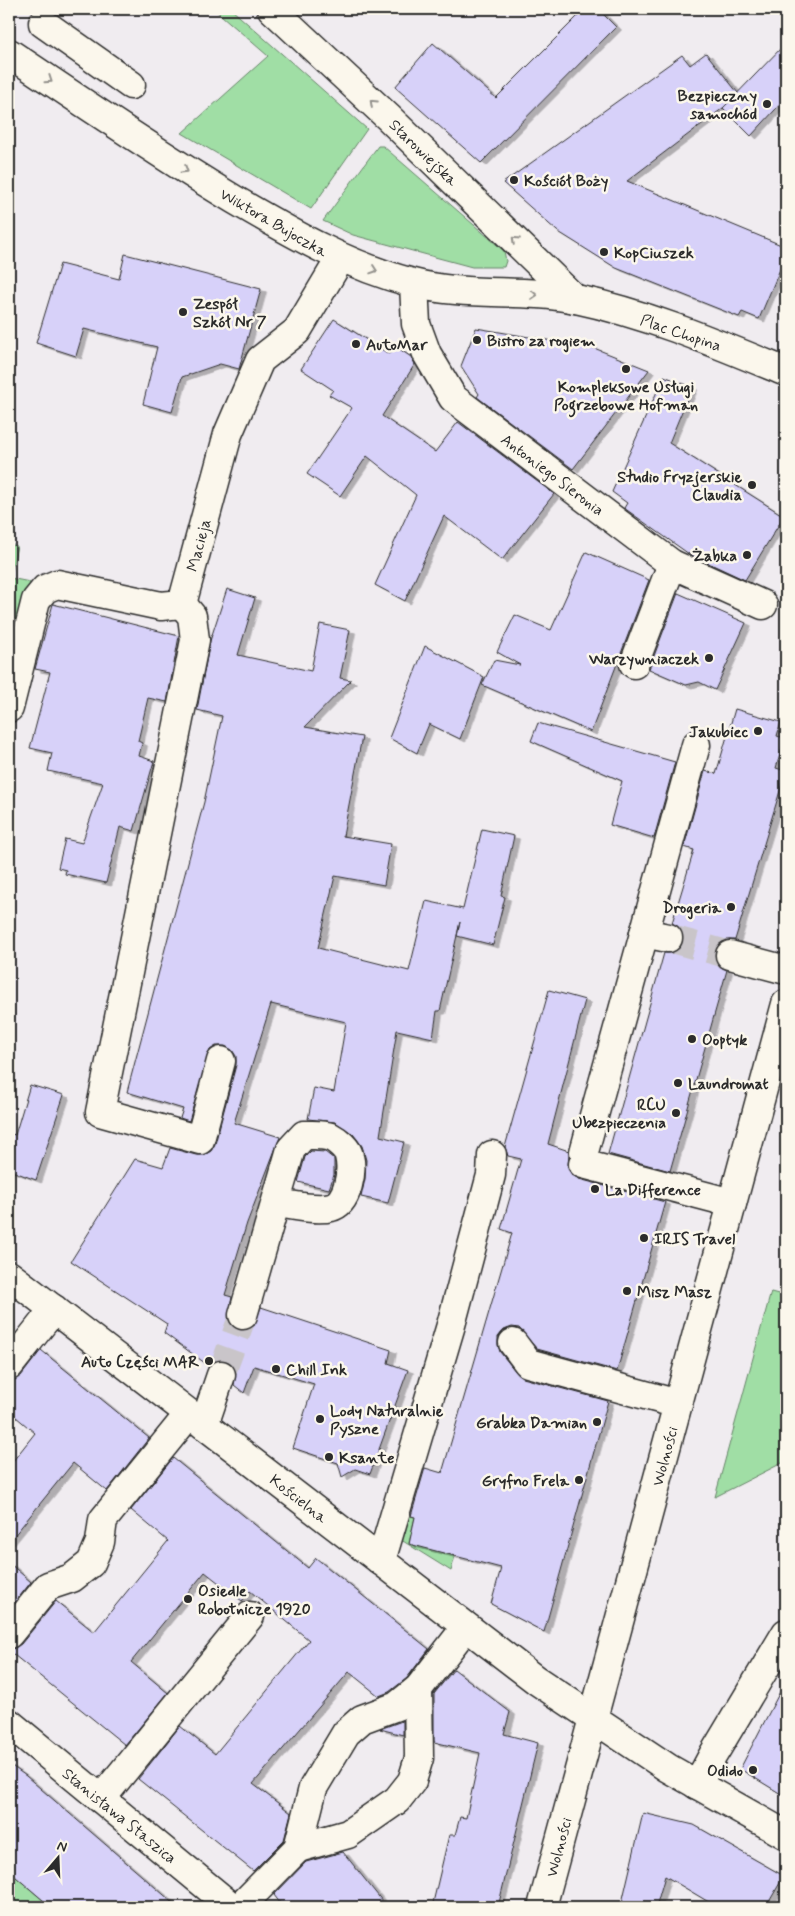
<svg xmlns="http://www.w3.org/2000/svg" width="795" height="1916" font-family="Mynerve,sans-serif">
<defs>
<filter id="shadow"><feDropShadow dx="5.5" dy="3" stdDeviation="0" flood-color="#0004"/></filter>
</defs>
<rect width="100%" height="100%" fill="#f0ecf0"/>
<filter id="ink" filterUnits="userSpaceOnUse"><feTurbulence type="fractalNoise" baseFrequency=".02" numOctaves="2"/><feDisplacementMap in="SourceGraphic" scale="10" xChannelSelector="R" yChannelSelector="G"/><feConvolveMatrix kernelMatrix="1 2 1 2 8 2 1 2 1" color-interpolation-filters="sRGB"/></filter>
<g filter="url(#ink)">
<g fill="#a0dea5" stroke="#668468">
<path d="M 214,9 L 231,9 L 367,129 L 311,209 L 182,133 L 268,56 Z"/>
<path d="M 378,146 L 383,146 L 504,251 L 506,261 L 504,267 L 472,267 L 353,235 L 323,221 Z"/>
<path d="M 9,544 L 17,546 L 10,578 L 30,582 L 9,667 Z"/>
<path d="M 771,1292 L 786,1296 L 786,1461 L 715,1497 Z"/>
<path d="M 405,1515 L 415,1517 L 409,1543 L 455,1556 L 451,1571 L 398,1538 Z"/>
<path d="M 9,1871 L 51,1907 L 9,1907 Z"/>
</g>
<g fill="#d7d1f9" stroke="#2b2b2b" filter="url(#shadow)">
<path d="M 585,9 L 598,9 L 616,27 L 481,163 L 395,87 L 433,43 L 496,98 Z"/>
<path d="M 786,43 L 786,98 L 751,136 L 723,108 Z"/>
<path d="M 706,53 L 738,93 L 723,108 L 627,181 L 786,247 L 786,255 L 759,319 L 742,312 L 739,317 L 616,268 L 557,231 L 503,183 L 682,55 L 690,65 Z"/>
<path d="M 125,254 L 261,289 L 239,369 L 220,364 L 182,377 L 172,412 L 143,404 L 157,347 L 84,329 L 76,356 L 36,343 L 60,264 L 119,279 Z"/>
<path d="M 334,319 L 389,354 L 395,346 L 411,357 L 415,364 L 382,416 L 435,452 L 458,422 L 554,494 L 502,560 L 444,516 L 405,601 L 375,585 L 416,495 L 367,456 L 340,496 L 307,474 L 352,408 L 329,395 L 333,390 L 301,369 Z"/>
<path d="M 476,328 L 594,348 L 649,370 L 573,469 L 477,397 L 479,394 L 461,366 Z"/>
<path d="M 664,376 L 692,387 L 669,443 L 784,516 L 745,580 L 689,554 L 624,508 L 627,503 L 612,492 Z"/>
<path d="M 586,552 L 649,580 L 591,732 L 482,685 L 494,660 L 520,665 L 497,652 L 515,615 L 551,630 Z"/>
<path d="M 227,589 L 255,598 L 238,655 L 311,671 L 320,624 L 350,630 L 340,678 L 351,680 L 305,727 L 362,737 L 343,836 L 391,844 L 384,885 L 335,876 L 318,948 L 409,971 L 426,901 L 463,909 L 482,829 L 514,836 L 501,896 L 505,897 L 493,945 L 457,936 L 460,922 L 440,1011 L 437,1011 L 433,1038 L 397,1030 L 380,1136 L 404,1142 L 388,1203 L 361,1197 L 365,1179 L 366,1160 L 362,1146 L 353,1134 L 335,1122 L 308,1119 L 314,1088 L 334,1092 L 346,1022 L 271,1004 L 234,1123 L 280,1137 L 247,1223 L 225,1295 L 232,1297 L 228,1319 L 232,1326 L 238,1330 L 247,1330 L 254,1326 L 261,1307 L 391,1350 L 388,1363 L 408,1370 L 370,1474 L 355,1469 L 342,1477 L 338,1463 L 293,1448 L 314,1384 L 254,1366 L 244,1393 L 234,1385 L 236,1372 L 232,1364 L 226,1360 L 218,1360 L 209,1366 L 164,1333 L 167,1324 L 71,1261 L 135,1159 L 163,1167 L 170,1148 L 196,1155 L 204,1155 L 211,1151 L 215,1144 L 236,1065 L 236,1056 L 232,1050 L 225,1046 L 216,1046 L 210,1050 L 189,1121 L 180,1118 L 183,1109 L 127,1092 L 204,802 L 222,716 L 197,710 L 210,641 Z"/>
<path d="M 678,593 L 746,623 L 715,690 L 699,682 L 686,685 L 649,669 Z"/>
<path d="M 53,604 L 179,636 L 167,702 L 148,698 L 138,741 L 142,743 L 139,756 L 154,761 L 134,831 L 120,827 L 106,883 L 65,874 L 66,870 L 58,868 L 65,839 L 82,843 L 103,783 L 48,771 L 52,753 L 30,748 L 50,672 L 35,669 Z"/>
<path d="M 425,646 L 484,677 L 460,739 L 429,724 L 417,753 L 389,738 Z"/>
<path d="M 735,709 L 781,722 L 777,736 L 785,738 L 776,768 L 786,771 L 735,940 L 726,940 L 719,944 L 715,950 L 715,959 L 719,966 L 727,970 L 670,1171 L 608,1154 L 664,953 L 673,953 L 679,949 L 683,942 L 683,933 L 679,927 L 672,923 L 694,850 L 684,847 L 705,771 L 716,774 Z"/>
<path d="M 538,723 L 675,762 L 654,838 L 610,825 L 622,781 L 531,741 Z"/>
<path d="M 549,990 L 585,1000 L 548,1144 L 569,1151 L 568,1169 L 572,1175 L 579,1179 L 665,1202 L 617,1371 L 537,1349 L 519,1328 L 512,1327 L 504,1330 L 498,1337 L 498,1345 L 500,1352 L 516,1372 L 523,1378 L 608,1401 L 544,1632 L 491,1604 L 501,1568 L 409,1544 L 415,1517 L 411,1516 L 425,1468 L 442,1473 L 512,1233 L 501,1229 L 521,1159 L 508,1156 L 505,1147 Z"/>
<path d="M 30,1085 L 64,1095 L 36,1180 L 9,1170 L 9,1133 L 15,1135 Z"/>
<path d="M 311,1151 L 325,1152 L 334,1159 L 334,1175 L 329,1189 L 298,1182 L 305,1157 Z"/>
<path d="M 41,1350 L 149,1438 L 107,1491 L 73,1463 L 9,1542 L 9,1466 L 35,1433 L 9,1411 L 9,1381 L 21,1376 Z"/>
<path d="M 173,1458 L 308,1568 L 316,1558 L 429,1649 L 407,1678 L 389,1692 L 379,1696 L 349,1672 L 253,1784 L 291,1813 L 284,1840 L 253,1871 L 138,1779 L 180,1726 L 215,1754 L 309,1640 L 250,1591 L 242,1601 L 205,1572 L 131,1662 L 168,1693 L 125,1745 L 9,1651 L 21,1644 L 56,1601 L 94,1632 L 168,1541 L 131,1510 Z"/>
<path d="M 9,1563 L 31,1582 L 9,1610 Z"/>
<path d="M 454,1669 L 510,1712 L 504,1734 L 538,1743 L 498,1907 L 432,1907 L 449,1835 L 455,1835 L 460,1817 L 466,1818 L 480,1753 L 434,1742 L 434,1694 Z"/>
<path d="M 786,1680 L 786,1797 L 740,1769 Z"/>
<path d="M 403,1720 L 403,1735 L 380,1729 L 402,1721 Z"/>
<path d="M 9,1764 L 26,1776 L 178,1907 L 51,1907 L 9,1871 Z"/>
<path d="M 643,1813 L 694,1825 L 784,1876 L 766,1907 L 717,1907 L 665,1876 L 656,1907 L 621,1907 Z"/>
<path d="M 343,1852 L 387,1907 L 283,1907 L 274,1895 L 306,1862 Z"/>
</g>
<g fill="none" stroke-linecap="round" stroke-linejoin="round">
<g stroke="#c9c5c9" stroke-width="28" stroke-dasharray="28 14" stroke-linecap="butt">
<path d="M 668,938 L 730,955"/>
<path d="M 221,1375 L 243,1315"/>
</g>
<defs>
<g id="minor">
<path d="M 272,9 L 389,118 L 575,299"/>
<path d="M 43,23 L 131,85"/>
<path d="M 9,53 C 84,103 158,154 235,200 C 293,234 348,266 413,283 C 465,297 523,288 576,299 C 648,314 718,344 786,372"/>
<path d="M 414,284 L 416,324 L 427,354 L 453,398 L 672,564 L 763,605"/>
<path d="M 182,604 L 192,616 L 195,640 L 100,1112 L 200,1140 L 221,1061"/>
<path d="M 634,664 L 672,564"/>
<path d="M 9,708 L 36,600 L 45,589 L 57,584 L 161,606 L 182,604 L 228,434 L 260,360 L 297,331 L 340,259"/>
<path d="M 644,933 L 668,938"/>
<path d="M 730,955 L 786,970"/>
<path d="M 584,1152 L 696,745"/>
<path d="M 583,1164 L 732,1203"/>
<path d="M 9,1275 L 536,1680 L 668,1768 L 786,1835"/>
<path d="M 243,1315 L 291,1149 L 304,1135 C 312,1135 322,1134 331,1137 C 337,1140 348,1149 349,1156 C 353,1171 348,1203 331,1207 C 317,1211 291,1205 277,1203"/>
<path d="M 513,1343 L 528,1363 L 678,1404"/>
<path d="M 9,1366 L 54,1309"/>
<path d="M 204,1425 L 221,1375"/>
<path d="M 381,1561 L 451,1325 L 491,1175 L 492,1155"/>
<path d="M 9,1634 L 48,1586 L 72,1578 L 91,1563 L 100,1542 L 103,1520 L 189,1414"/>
<path d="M 9,1723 L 232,1907"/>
<path d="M 697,1785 L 713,1755 L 786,1633"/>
<path d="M 101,1799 L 250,1616"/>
<path d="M 298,1848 L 348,1834 L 397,1800 L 412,1781 L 419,1758 L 418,1689"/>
<path d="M 240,1907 L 298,1848 L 313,1788 L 346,1733 L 362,1719 L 397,1706 L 418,1689 L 466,1627"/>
<path d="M 542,1907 L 786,1004"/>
</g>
</defs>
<use href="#minor" stroke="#2b2b2b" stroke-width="31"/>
<use href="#minor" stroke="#fbf7ec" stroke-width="28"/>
</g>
<defs><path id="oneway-chevron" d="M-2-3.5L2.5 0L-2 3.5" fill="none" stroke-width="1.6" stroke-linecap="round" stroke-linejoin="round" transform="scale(1.25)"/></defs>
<g stroke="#93918c">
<use href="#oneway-chevron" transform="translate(49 80) rotate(34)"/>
<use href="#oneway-chevron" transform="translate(373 103) rotate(-137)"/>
<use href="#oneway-chevron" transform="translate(185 170) rotate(32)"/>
<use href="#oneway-chevron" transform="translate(515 240) rotate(-136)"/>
<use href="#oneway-chevron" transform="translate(374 270) rotate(19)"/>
<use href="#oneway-chevron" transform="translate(534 295) rotate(4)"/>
</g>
</g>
<g fill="#2b2b2b" stroke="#fbf7ec" stroke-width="2">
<circle cx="767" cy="104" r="5"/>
<circle cx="514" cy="180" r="5"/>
<circle cx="604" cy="252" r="5"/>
<circle cx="183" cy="312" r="5"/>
<circle cx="477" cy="340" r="5"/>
<circle cx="356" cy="344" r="5"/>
<circle cx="626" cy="369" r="5"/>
<circle cx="752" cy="485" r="5"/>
<circle cx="747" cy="555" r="5"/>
<circle cx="709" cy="658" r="5"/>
<circle cx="758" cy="731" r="5"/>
<circle cx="731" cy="907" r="5"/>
<circle cx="692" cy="1039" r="5"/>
<circle cx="678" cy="1083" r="5"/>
<circle cx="676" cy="1113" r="5"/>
<circle cx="595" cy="1189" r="5"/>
<circle cx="644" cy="1238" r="5"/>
<circle cx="627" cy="1291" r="5"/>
<circle cx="209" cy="1361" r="5"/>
<circle cx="276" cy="1369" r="5"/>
<circle cx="320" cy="1419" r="5"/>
<circle cx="597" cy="1422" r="5"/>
<circle cx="329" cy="1457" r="5"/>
<circle cx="579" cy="1480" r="5"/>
<circle cx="188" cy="1599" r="5"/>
<circle cx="753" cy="1770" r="5"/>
</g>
<g text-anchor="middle" stroke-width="5" stroke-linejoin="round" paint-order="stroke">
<g font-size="16" font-weight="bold" fill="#2b2b2b" stroke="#fbf7ec" text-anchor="start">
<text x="757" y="101" text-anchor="end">Bezpieczny<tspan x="757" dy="18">samochód</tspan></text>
<text x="524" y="186">Kościół Boży</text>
<text x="614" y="258">KopCiuszek</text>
<text x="193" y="309">Zespół<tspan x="193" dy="18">Szkół Nr 7</tspan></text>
<text x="487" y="346">Bistro za rogiem</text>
<text x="366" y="350">AutoMar</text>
<text x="626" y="392" text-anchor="middle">Kompleksowe Usługi<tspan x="626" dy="18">Pogrzebowe Hofman</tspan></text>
<text x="742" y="482" text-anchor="end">Studio Fryzjerskie<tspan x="742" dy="18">Claudia</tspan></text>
<text x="737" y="561" text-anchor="end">Żabka</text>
<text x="699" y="664" text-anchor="end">Warzywniaczek</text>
<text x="748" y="737" text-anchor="end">Jakubiec</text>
<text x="721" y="913" text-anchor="end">Drogeria</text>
<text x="702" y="1045">Ooptyk</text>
<text x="688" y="1089">Laundromat</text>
<text x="666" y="1110" text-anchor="end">RCU<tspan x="666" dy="18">Ubezpieczenia</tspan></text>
<text x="605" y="1195">La Difference</text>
<text x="654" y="1244">IRIS Travel</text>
<text x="637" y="1297">Misz Masz</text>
<text x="199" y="1367" text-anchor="end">Auto Części MAR</text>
<text x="286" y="1375">Chill Ink</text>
<text x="330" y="1416">Lody Naturalnie<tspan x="330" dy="18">Pyszne</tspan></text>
<text x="587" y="1428" text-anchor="end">Grabka Damian</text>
<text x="339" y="1463">Ksante</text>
<text x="569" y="1486" text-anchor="end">Gryfno Frela</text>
<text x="198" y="1596">Osiedle<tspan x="198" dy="18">Robotnicze 1920</tspan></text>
<text x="743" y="1776" text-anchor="end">Odido</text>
</g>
<g font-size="16" fill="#2b2b2b" stroke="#fbf7ec">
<text transform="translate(424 152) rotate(44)" y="6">Starowiejska</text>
<text transform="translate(274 222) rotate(30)" y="6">Wiktora Bujoczka</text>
<text transform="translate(681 332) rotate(19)" y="6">Plac Chopina</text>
<text transform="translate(553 474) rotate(37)" y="6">Antoniego Sieronia</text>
<text transform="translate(198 545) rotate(-75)" y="6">Macieja</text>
<text transform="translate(664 1456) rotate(-75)" y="6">Wolności</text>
<text transform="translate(299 1498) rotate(38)" y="6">Kościelna</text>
<text transform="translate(120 1815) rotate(39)" y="6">Stanisława Staszica</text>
<text transform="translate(558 1847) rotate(-75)" y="6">Wolności</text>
</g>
</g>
<rect width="795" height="1916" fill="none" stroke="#fbf7ec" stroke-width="30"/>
<rect x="15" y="15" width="765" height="1886" fill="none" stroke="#2b2b2b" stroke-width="2" filter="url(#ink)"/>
<g transform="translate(58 1858) rotate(19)" stroke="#fbf7ec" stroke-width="4" paint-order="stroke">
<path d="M0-4L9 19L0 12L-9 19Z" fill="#2b2b2b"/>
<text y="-8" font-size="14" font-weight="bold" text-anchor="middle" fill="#2b2b2b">N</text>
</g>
</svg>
